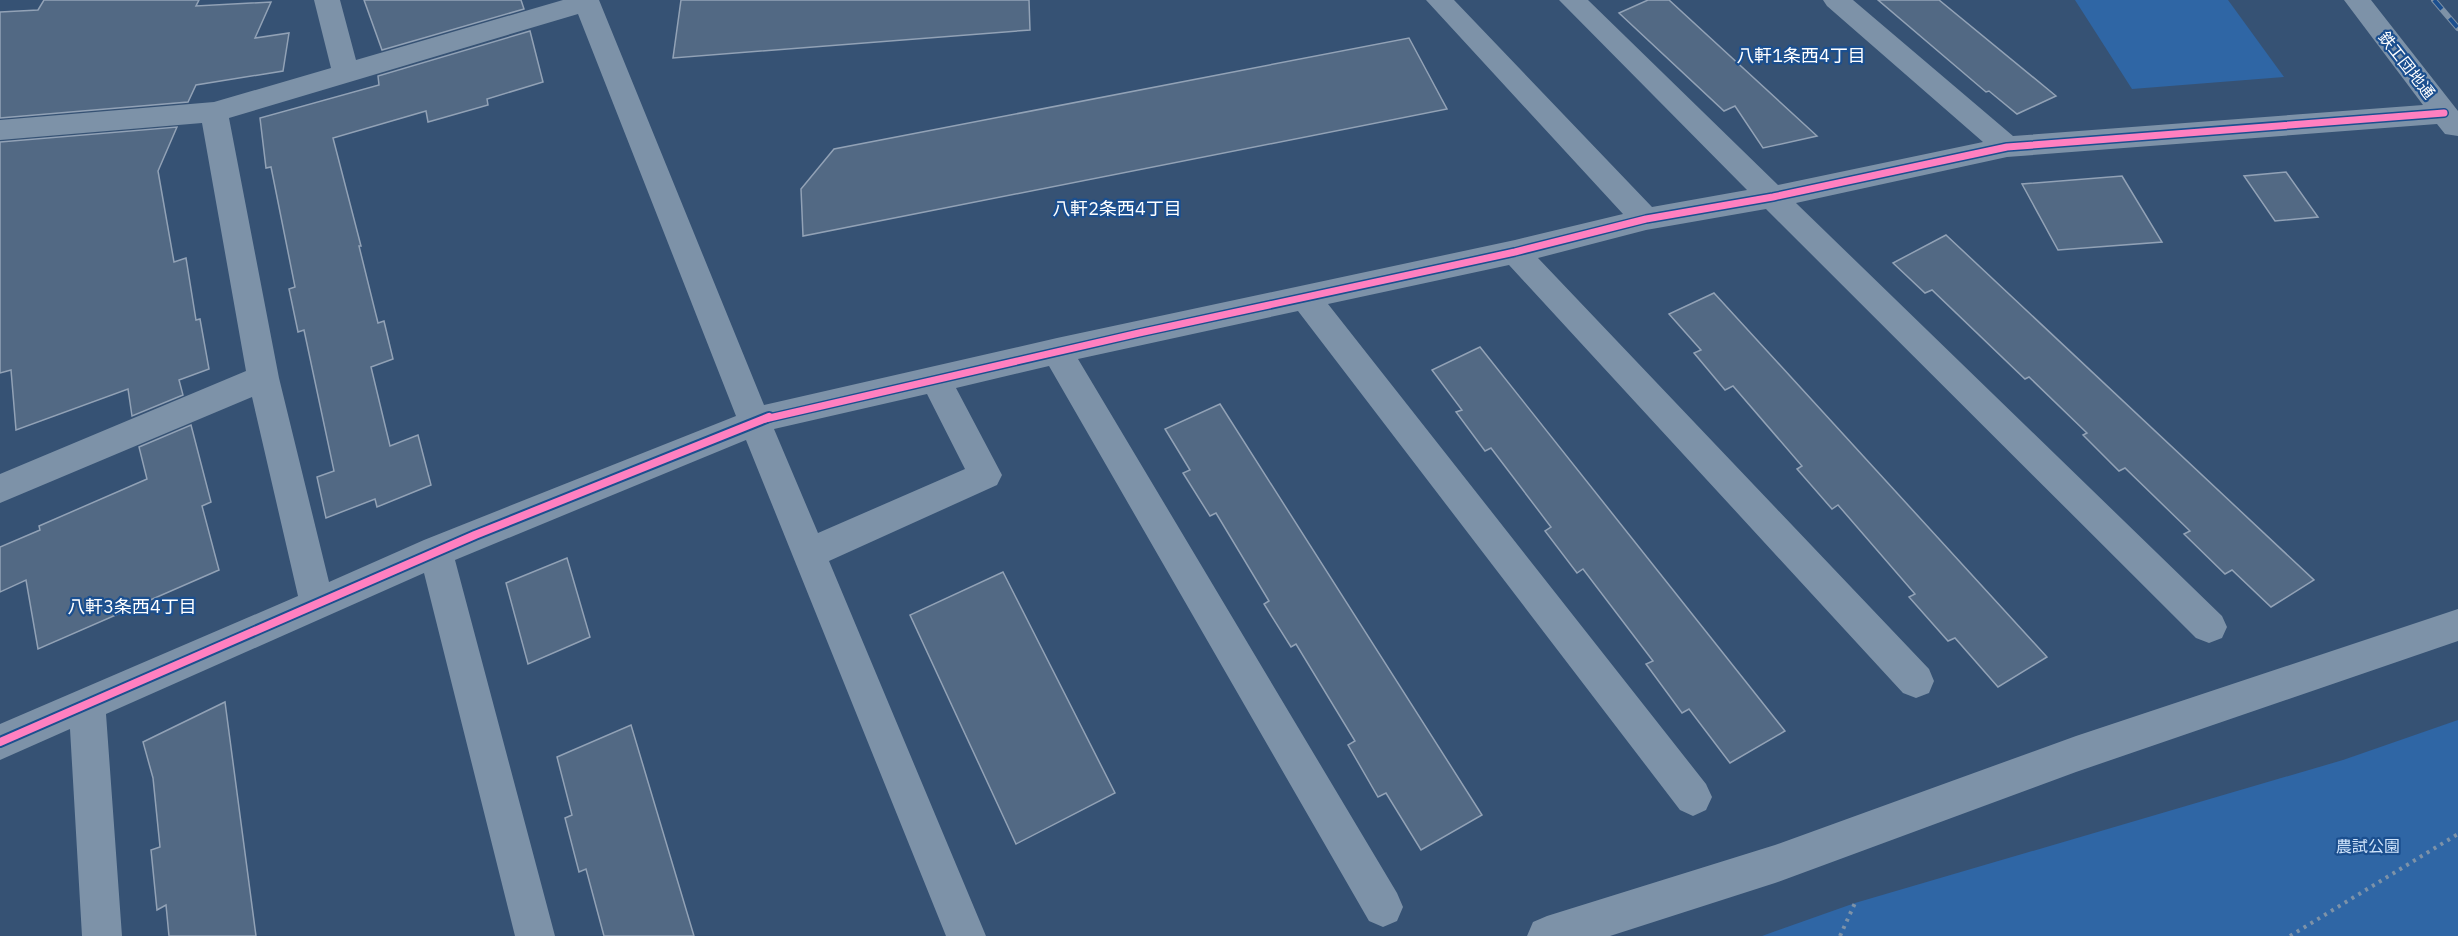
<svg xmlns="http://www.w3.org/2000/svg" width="2458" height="936" font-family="'IBM Plex Sans','Noto Sans JP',sans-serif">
<rect width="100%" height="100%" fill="#365274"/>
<g fill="#2f66a5">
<path d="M 2075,0 L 2228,0 L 2284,77 L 2132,89 Z"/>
<path d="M 2458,720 L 2458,936 L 1762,936 L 1855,903 L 2343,760 Z"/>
</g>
<g fill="#526984" stroke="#92a2b6" stroke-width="1.5">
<path d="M 44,0 L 199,0 L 196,6 L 271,2 L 255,38 L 289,33 L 283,71 L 196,85 L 188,102 L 0,118 L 0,12 L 38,10 Z"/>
<path d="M 364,0 L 521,0 L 524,9 L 382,50 Z"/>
<path d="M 681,0 L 1029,0 L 1030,30 L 673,58 Z"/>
<path d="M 1648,0 L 1669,0 L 1817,136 L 1763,148 L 1735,106 L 1724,111 L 1619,13 Z"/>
<path d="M 1878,0 L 1939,0 L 2056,96 L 2017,114 L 1989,91 L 1986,92 Z"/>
<path d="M 530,31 L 543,82 L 487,99 L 488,105 L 428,122 L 426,111 L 333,138 L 361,246 L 359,246 L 378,323 L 384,321 L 393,359 L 371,367 L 390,446 L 418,435 L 431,485 L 377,507 L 375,499 L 326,518 L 317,477 L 334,471 L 304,330 L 298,332 L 289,289 L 295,287 L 271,167 L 266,168 L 260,118 L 379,85 L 378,76 Z"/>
<path d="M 1409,38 L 1447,109 L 803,236 L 801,189 L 834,149 Z"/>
<path d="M 177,127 L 158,171 L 174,262 L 186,258 L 196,320 L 200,319 L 209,369 L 179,380 L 183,395 L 132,416 L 128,389 L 16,430 L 11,370 L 0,373 L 0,142 Z"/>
<path d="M 2286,172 L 2318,217 L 2275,221 L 2244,176 Z"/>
<path d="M 2122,176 L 2162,242 L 2058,250 L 2022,184 Z"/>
<path d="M 1946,235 L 2314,580 L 2271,607 L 2232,570 L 2225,574 L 2184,534 L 2190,531 L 2125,468 L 2119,471 L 2083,435 L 2087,433 L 2029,377 L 2025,379 L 1932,290 L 1925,293 L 1893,263 Z"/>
<path d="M 1714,293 L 2047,657 L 1998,687 L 1955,638 L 1948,641 L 1909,597 L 1915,594 L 1838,505 L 1832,509 L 1797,469 L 1802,466 L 1733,386 L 1725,390 L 1694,353 L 1701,350 L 1669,314 Z"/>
<path d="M 1480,347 L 1785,731 L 1730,763 L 1689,709 L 1682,713 L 1646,664 L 1653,661 L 1583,569 L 1577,573 L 1545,531 L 1551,527 L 1491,448 L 1485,451 L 1456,412 L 1462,410 L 1432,370 Z"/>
<path d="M 1220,404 L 1482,815 L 1421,850 L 1386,793 L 1378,797 L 1348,745 L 1355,741 L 1296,644 L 1291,647 L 1264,604 L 1269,601 L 1216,513 L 1210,516 L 1183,473 L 1190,470 L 1165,429 Z"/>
<path d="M 191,425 L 211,502 L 202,506 L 219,570 L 38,649 L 26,580 L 0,592 L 0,547 L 40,530 L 39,526 L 147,479 L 139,447 Z"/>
<path d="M 567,558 L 590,637 L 528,664 L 506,583 Z"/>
<path d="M 1003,572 L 1115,793 L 1016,844 L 910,615 Z"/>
<path d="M 225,702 L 256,936 L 169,936 L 166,905 L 157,910 L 151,850 L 160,847 L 153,778 L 143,742 Z"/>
<path d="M 631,725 L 694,936 L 604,936 L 586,869 L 579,872 L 565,818 L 572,815 L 557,757 Z"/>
</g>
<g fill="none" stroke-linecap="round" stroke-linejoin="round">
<g stroke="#7d92a8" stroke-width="4" stroke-dasharray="3 5" stroke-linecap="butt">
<path d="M 1840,936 L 1855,903"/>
<path d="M 2290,936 L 2458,834"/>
</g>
<g fill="#7d92a8" fill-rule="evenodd">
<path d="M 314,0 L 340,0 L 356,60 L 563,0 L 599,0 L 764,405 L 1057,338 L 1515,240 L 1623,214 L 1426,0 L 1454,0 L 1652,207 L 1747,190 L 1559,0 L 1588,0 L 1778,185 L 1983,142 L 1827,6 L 1823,0 L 1853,0 L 2013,136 L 2423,105 L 2344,0 L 2371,0 L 2458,111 L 2458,136 L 2445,134 L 2437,124 L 2007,157 L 1796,203 L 2222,616 L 2227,627 L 2222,638 L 2209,643 L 2196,638 L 1766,209 L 1646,230 L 1538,258 L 1929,669 L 1934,681 L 1929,693 L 1916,698 L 1903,693 L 1509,265 L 1328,304 L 1706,784 L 1712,797 L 1706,810 L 1693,816 L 1680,810 L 1298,311 L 1078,359 L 1397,893 L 1403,907 L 1397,921 L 1383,927 L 1369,921 L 1049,366 L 956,388 L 1002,475 L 997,485 L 829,561 L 986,936 L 946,936 L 746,440 L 455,560 L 555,936 L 515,936 L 424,573 L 106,714 L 122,936 L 82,936 L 70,729 L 0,760 L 0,724 L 298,596 L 252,397 L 0,503 L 0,474 L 246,371 L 202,123 L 0,140 L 0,120 L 214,102 L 331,68 ZM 578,14 L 736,416 L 424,540 L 329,582 L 279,378 L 229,118 ZM 927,394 L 965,469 L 818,533 L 774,429 Z"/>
<path d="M 2458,609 L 2458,641 L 2076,772 L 1775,883 L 1610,936 L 1527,936 L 1533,922 L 1547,916 L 1775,845 L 2076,736 Z"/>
</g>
<defs>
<path id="rail" d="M 2434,0 L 2458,28"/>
</defs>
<use href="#rail" stroke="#7e92a7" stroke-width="6"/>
<use href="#rail" stroke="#1b4f8f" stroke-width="4" stroke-dasharray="12" stroke-linecap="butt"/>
<defs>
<path id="cycleway-far1" d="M 765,419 L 1139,333 L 1515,252 L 1646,219 L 1773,197 L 2007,147 L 2444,113"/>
<path id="cycleway" d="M 0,742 L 475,535 L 769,417"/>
</defs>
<use href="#cycleway-far1" stroke="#1b4f8f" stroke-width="10"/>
<use href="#cycleway" stroke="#1b4f8f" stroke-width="12"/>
<use href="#cycleway-far1" stroke="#ff80c0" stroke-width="7"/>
<use href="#cycleway" stroke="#ff80c0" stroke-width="8"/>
</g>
<g text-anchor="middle" stroke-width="4.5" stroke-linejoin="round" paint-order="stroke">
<g font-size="16" fill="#fff" stroke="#1b4f8f">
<text transform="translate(2407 65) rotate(52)" y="6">鉄工団地通</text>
</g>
<g font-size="16" fill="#cfe3fa" stroke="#1b4f8f">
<text x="2368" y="852">農試公園</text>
</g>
<g font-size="18" fill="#fff" stroke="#1b4f8f">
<text x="1801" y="62">八軒1条西4丁目</text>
<text x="1117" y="215">八軒2条西4丁目</text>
<text x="132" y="613">八軒3条西4丁目</text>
</g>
</g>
</svg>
